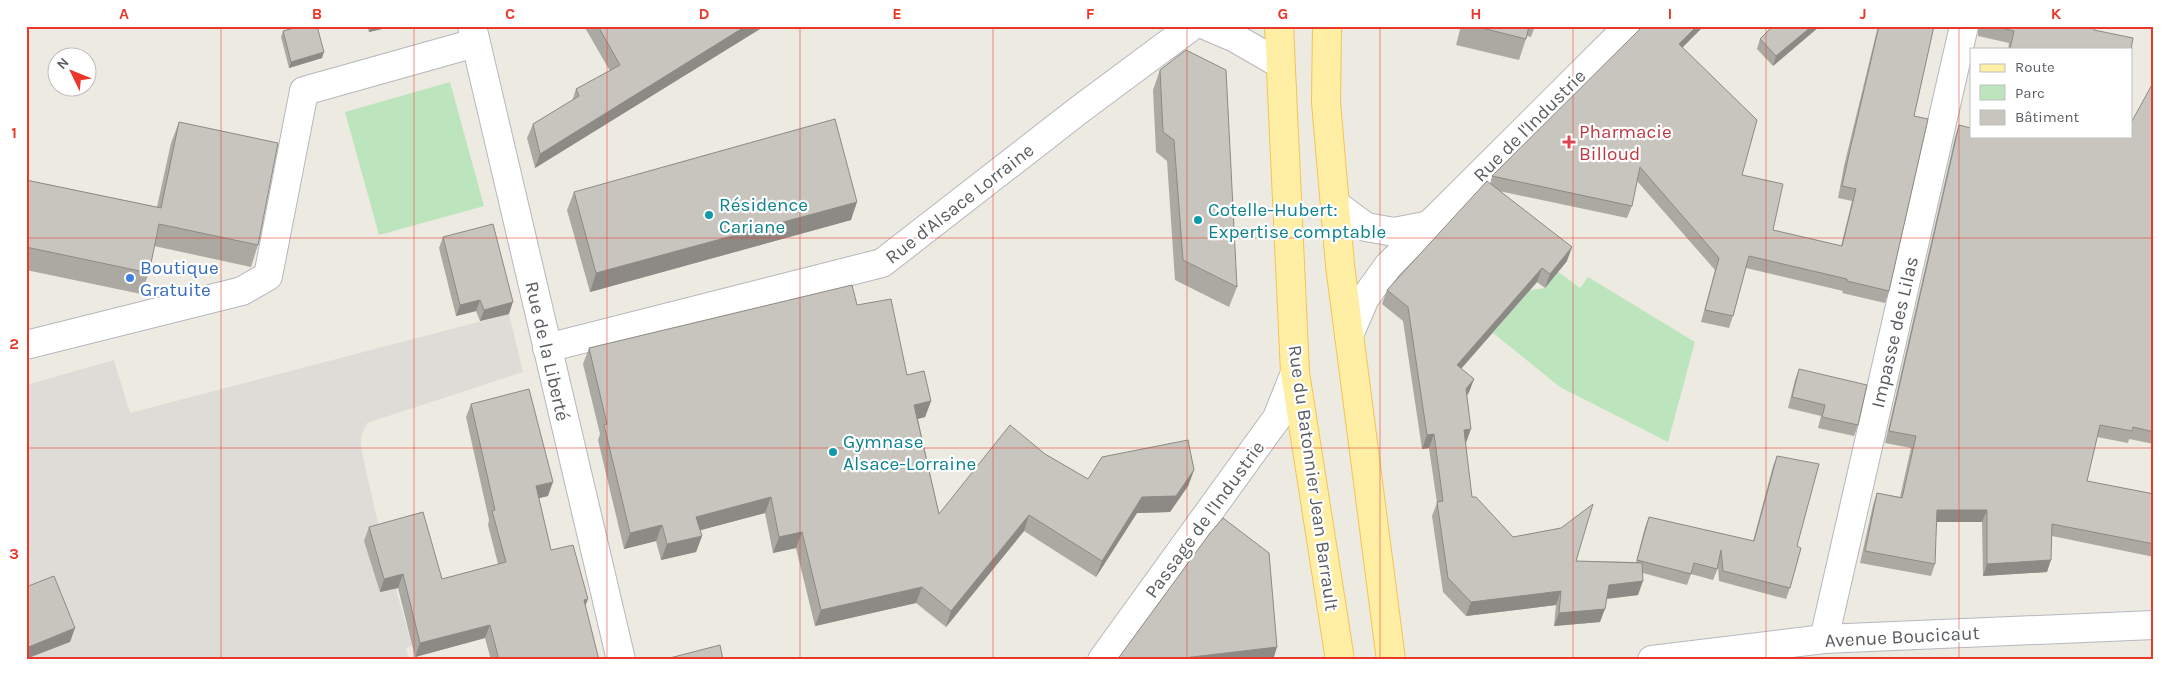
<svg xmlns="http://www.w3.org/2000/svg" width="2180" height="686" font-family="Karla,sans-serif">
<rect width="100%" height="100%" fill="#edeae1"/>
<path fill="#dedcd6" d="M 509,314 L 523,372 L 367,423 L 361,436 L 361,448 L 381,536 L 412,646 L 406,648 L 409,660 L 26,660 L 26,385 L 114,360 L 130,413 Z"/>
<g fill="#bde5bd">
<path d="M 450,82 L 484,206 L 379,235 L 345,112 Z"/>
<path d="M 1557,271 L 1580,288 L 1588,277 L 1695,342 L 1668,442 L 1560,387 L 1493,333 L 1530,290 L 1545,288 Z"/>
</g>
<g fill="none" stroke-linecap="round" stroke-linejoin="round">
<defs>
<g id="minor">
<path d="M 472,26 L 621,660"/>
<path d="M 1207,26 L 1235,38 L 1280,64"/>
<path d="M 1335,204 L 1366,227 L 1394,232 L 1430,225"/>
<path d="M 1349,335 L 1365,298 L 1388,266 L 1629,26"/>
<path d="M 26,345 L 242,291 L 268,276 L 304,91 L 475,43"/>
<path d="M 547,348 L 882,263 L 1079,110 L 1192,26"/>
<path d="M 1824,639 L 1964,26"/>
<path d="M 1102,660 L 1277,418 L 1295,373"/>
</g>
<path id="secondary" d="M 1652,660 L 1824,639 L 2154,625"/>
<g id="primary">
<path d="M 1279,26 L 1295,373 L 1340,660"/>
<path d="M 1327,26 L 1326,102 L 1340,265 L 1391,660"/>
</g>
</defs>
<use href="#minor" stroke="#b4b7bc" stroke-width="30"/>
<use href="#secondary" stroke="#b5b8be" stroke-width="30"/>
<use href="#primary" stroke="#f2c455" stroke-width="30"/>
<use href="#minor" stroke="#fff" stroke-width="28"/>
<use href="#secondary" stroke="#fff" stroke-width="28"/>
<use href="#primary" stroke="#ffefa4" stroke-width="28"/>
</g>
<g fill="#aca9a3">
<path d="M 367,26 L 395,26 L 369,32 Z"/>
<path d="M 584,26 L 765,26 L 535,168 L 527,138 L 533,124 L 572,101 L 576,89 L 610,71 Z"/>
<path d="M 1068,26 L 1083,26 L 1081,29 Z"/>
<path d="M 1461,26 L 1535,26 L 1531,37 L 1527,36 L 1519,60 L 1456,45 Z"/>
<path d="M 1773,26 L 1820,26 L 1773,66 L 1757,49 L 1760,39 Z"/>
<path d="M 1878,26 L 1948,26 L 1947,29 L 1934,26 L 1914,116 L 1889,291 L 1885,303 L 1842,293 L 1843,291 L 1746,268 L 1733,316 L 1729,328 L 1701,322 L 1715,270 L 1637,181 L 1632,206 L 1627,218 L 1499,191 L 1567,261 L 1545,288 L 1537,282 L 1461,369 L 1474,379 L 1469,392 L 1467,396 L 1465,443 L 1472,497 L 1513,537 L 1576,561 L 1636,562 L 1645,527 L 1649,517 L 1753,541 L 1773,466 L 1777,456 L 1797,546 L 1790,588 L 1786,599 L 1719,581 L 1718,568 L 1713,580 L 1691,574 L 1687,585 L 1643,573 L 1638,595 L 1607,599 L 1600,622 L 1554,626 L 1556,605 L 1466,616 L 1443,592 L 1432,516 L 1437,503 L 1429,448 L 1422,449 L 1403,321 L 1382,304 L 1387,290 L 1490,184 L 1492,176 L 1682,48 L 1742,175 L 1773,230 L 1841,246 L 1852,201 L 1838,198 L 1844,166 Z"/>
<path d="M 1978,26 L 2095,26 L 2094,30 L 2131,49 L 2008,49 L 2009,43 L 1978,36 Z"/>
<path d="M 283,31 L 322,58 L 289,68 L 281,37 Z"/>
<path d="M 1160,70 L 1237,287 L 1229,307 L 1175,280 L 1167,161 L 1156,152 L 1153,90 Z"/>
<path d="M 2154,81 L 2154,444 L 2129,439 L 2128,443 L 2097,437 L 2087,481 L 2154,494 L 2154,557 L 2052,536 L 2047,572 L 1983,576 L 1982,522 L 1936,522 L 1935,564 L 1931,576 L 1860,563 L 1873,505 L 1877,493 L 1900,497 L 1911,448 L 1885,443 L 1955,137 L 1959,125 L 1971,136 L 2131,136 Z"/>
<path d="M 179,122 L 258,245 L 251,267 L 154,246 L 149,273 L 141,294 L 26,270 L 26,180 L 157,207 L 171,143 Z"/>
<path d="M 574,192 L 851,220 L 590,292 L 567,210 Z"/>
<path d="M 443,237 L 509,314 L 480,321 L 476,311 L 456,316 L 439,248 Z"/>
<path d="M 857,305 L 907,375 L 931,401 L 925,417 L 918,419 L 939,514 L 1045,454 L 1088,479 L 1194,470 L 1188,486 L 1170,512 L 1137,513 L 1096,577 L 1024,531 L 946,627 L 916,603 L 815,626 L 796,548 L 773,553 L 765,513 L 700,530 L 702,536 L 696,552 L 661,560 L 656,541 L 624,549 L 598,440 L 600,434 L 583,364 L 589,348 Z"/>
<path d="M 1799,369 L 1858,425 L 1854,436 L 1818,428 L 1821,416 L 1788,408 L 1795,380 Z"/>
<path d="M 471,404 L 548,496 L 539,498 L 551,550 L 585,605 L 599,660 L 491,660 L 485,638 L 415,657 L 398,588 L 380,592 L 364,541 L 369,527 L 442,579 L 498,564 L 488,525 L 489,520 L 466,417 Z"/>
</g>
<g fill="#8c8a85">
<path d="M 371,26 L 395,26 L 369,32 Z"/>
<path d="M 746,26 L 765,26 L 535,168 L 540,154 Z"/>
<path d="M 1697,26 L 1704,26 L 1674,56 L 1679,44 Z"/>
<path d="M 1812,26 L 1820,26 L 1773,66 L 1776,56 Z"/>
<path d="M 324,52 L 322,58 L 289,68 L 291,62 Z"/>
<path d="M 857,202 L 851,220 L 590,292 L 596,273 Z"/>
<path d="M 1572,247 L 1567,261 L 1545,288 L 1550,274 Z"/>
<path d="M 1542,268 L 1537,282 L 1452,379 L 1457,365 Z"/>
<path d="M 480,300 L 476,311 L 456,316 L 460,305 Z"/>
<path d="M 513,302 L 509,314 L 480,321 L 484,310 Z"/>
<path d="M 1474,379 L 1469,392 L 1461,403 L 1466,389 Z"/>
<path d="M 931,401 L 925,417 L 909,421 L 914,405 Z"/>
<path d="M 1471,429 L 1466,443 L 1459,444 L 1464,430 Z"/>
<path d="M 1434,434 L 1429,448 L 1422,449 L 1427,435 Z"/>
<path d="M 1194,470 L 1188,486 L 1170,512 L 1137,513 L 1096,577 L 1102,561 L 1142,497 Z"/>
<path d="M 553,482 L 548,496 L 531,500 L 536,486 Z"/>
<path d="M 771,497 L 765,513 L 690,533 L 696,517 Z"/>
<path d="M 1937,510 L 1987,510 L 1982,522 L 1932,522 Z"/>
<path d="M 1029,515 L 1024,531 L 946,627 L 951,611 Z"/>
<path d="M 662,525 L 656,541 L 624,549 L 630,533 Z"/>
<path d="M 802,532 L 796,548 L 773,553 L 779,537 Z"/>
<path d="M 702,536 L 696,552 L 661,560 L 667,544 Z"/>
<path d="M 2051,560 L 2047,572 L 1983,576 L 1987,564 Z"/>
<path d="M 403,574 L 398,588 L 380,592 L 384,579 Z"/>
<path d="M 1643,581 L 1638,595 L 1604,599 L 1609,585 Z"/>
<path d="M 922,587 L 916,603 L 815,626 L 821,610 Z"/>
<path d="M 1561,591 L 1556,605 L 1466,616 L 1471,602 Z"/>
<path d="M 588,599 L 583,612 L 584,600 Z"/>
<path d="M 1605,609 L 1600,622 L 1554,626 L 1559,613 Z"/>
<path d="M 490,625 L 485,638 L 415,657 L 420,643 Z"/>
<path d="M 75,628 L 70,642 L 26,659 L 26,648 Z"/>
<path d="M 1277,647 L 1274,657 L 1252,660 L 1166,660 Z"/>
</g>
<g fill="#c8c5be" stroke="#8c8a85">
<path d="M 301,26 L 317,26 L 324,52 L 291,62 L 283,31 Z"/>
<path d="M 598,26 L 746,26 L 540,154 L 533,124 L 579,96 L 576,89 L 620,65 Z"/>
<path d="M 1474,26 L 1529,26 L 1526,39 Z"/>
<path d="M 1643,26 L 1697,26 L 1679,44 L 1757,120 L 1742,175 L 1783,184 L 1773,230 L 1842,246 L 1856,189 L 1842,186 L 1849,154 L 1879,26 L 1934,26 L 1914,116 L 1928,119 L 1889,291 L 1847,281 L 1847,279 L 1749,256 L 1733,316 L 1705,310 L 1719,258 L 1640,167 L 1632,206 L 1492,176 Z"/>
<path d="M 1773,26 L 1812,26 L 1776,56 L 1760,39 Z"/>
<path d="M 1993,26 L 2095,26 L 2094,30 L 2133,38 L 2131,49 L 2010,49 L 2014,31 Z"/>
<path d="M 1186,50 L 1226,70 L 1237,287 L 1183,260 L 1174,140 L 1163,132 L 1160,70 Z"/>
<path d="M 2154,81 L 2154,432 L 2133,427 L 2132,431 L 2100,425 L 2087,481 L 2154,494 L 2154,544 L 2052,524 L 2051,560 L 1987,564 L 1987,510 L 1937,510 L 1935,564 L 1865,551 L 1877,493 L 1902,498 L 1916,436 L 1889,431 L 1959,125 L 1971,128 L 1971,136 L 2131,136 L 2131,123 Z"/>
<path d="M 835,119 L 857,202 L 596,273 L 574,192 Z"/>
<path d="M 179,122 L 278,143 L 258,245 L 159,224 L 149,273 L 26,247 L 26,180 L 161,208 Z"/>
<path d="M 1487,181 L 1572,247 L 1550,274 L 1542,268 L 1457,365 L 1474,379 L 1466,389 L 1471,429 L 1464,430 L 1472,497 L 1476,497 L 1513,537 L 1561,528 L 1593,504 L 1576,561 L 1642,563 L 1643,581 L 1609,585 L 1605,609 L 1559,613 L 1561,591 L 1471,602 L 1448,578 L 1437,502 L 1443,501 L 1434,434 L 1427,435 L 1408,307 L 1387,290 Z"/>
<path d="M 493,224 L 513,302 L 484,310 L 480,300 L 460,305 L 443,237 Z"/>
<path d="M 852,285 L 857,305 L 891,299 L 907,375 L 924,371 L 931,401 L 914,405 L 939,514 L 1010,425 L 1045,454 L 1088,479 L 1102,457 L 1188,440 L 1194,470 L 1176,496 L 1142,497 L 1102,561 L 1029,515 L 951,611 L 922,587 L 821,610 L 802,532 L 779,537 L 771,497 L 696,517 L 702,536 L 667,544 L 662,525 L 630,533 L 604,425 L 607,424 L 589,348 Z"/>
<path d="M 1799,369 L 1867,385 L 1858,425 L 1822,417 L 1825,405 L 1792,397 Z"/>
<path d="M 529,389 L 553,482 L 536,486 L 551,550 L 573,545 L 588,599 L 584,600 L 599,660 L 499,660 L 490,625 L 420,643 L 403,574 L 384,579 L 369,527 L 423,512 L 442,579 L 506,562 L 492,511 L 495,510 L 471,404 Z"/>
<path d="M 1777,456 L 1819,464 L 1797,546 L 1801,548 L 1790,588 L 1723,571 L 1721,550 L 1717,569 L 1694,563 L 1691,574 L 1637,560 L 1649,517 L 1754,541 Z"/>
<path d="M 1223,518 L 1269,553 L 1277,647 L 1166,660 L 1117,660 L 1210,533 Z"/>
<path d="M 54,576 L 75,628 L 26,648 L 26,587 Z"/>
<path d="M 720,645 L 723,660 L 662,660 Z"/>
</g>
<path fill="none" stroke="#ea372a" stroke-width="1" stroke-opacity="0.55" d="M 221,26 L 221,660M 414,26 L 414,660M 607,26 L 607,660M 800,26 L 800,660M 993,26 L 993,660M 1187,26 L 1187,660M 1380,26 L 1380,660M 1573,26 L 1573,660M 1766,26 L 1766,660M 1959,26 L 1959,660M 26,238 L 2154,238M 26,448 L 2154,448"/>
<path fill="#e0444e" stroke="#fff" stroke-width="2" d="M1566.5 134.5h5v5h5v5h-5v5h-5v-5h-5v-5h5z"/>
<g fill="#0f9aa8" stroke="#fff" stroke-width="2">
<circle cx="709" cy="215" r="5"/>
<circle cx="1198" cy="220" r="5"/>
<circle cx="833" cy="452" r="5"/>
</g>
<circle fill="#3f7fe0" stroke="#fff" stroke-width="2" cx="130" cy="278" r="5"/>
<g text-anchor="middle" stroke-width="4.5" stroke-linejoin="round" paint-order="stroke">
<g font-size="19" fill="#5a5e62" stroke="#fff">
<text transform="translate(1529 125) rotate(-45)" y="7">Rue de l'Industrie</text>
<text transform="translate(959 203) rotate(-38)" y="7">Rue d'Alsace Lorraine</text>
<text transform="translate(1894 332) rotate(-77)" y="7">Impasse des Lilas</text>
<text transform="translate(548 351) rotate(77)" y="7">Rue de la Liberté</text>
<text transform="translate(1314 478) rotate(82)" y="7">Rue du Batonnier Jean Barrault</text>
<text transform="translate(1204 519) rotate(-54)" y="7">Passage de l'Industrie</text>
<text transform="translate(1902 636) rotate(-3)" y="7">Avenue Boucicaut</text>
</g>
<g font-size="19" fill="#be3a42" stroke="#fff" text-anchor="start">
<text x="1579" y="138">Pharmacie<tspan x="1579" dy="22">Billoud</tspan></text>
</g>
<g font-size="19" fill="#0d838f" stroke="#fff" text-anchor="start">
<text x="719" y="211">Résidence<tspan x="719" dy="22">Cariane</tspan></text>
<text x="1208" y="216">Cotelle-Hubert:<tspan x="1208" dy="22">Expertise comptable</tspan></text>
<text x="843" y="448">Gymnase<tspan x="843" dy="22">Alsace-Lorraine</tspan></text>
</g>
<g font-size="19" fill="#366cbe" stroke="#fff" text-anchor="start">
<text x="140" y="274">Boutique<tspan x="140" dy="22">Gratuite</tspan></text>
</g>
</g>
<rect width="2180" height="686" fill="none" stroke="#ffffff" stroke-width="55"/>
<rect x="1970" y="48" width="162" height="90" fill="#ffffff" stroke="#bdbfc0"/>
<rect x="1980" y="64" width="25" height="8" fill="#ffefa4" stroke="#bdbfc0"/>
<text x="2015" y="72" font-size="15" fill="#5a5e62">Route</text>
<rect x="1980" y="85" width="25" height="15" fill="#bde5bd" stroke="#bdbfc0"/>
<text x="2015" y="98" font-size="15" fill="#5a5e62">Parc</text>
<rect x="1980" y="110" width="25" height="15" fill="#c8c5be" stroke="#bdbfc0"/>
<text x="2015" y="122" font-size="15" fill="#5a5e62">Bâtiment</text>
<g transform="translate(72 72) rotate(313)"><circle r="24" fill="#ffffff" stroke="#bdbfc0"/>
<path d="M0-4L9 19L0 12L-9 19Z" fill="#ea372a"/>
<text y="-8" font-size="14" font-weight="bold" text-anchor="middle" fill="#5a5e62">N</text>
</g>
<rect x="28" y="28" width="2124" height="630" fill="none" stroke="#ea372a" stroke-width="2"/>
<g font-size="16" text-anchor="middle" font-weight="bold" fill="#ea372a">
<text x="124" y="19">A</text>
<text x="317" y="19">B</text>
<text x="510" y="19">C</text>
<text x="704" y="19">D</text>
<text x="897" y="19">E</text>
<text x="1090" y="19">F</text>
<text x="1283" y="19">G</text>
<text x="1476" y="19">H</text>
<text x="1670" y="19">I</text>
<text x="1863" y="19">J</text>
<text x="2056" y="19">K</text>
<text x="14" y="138">1</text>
<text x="14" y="349">2</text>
<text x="14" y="559">3</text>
</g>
</svg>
